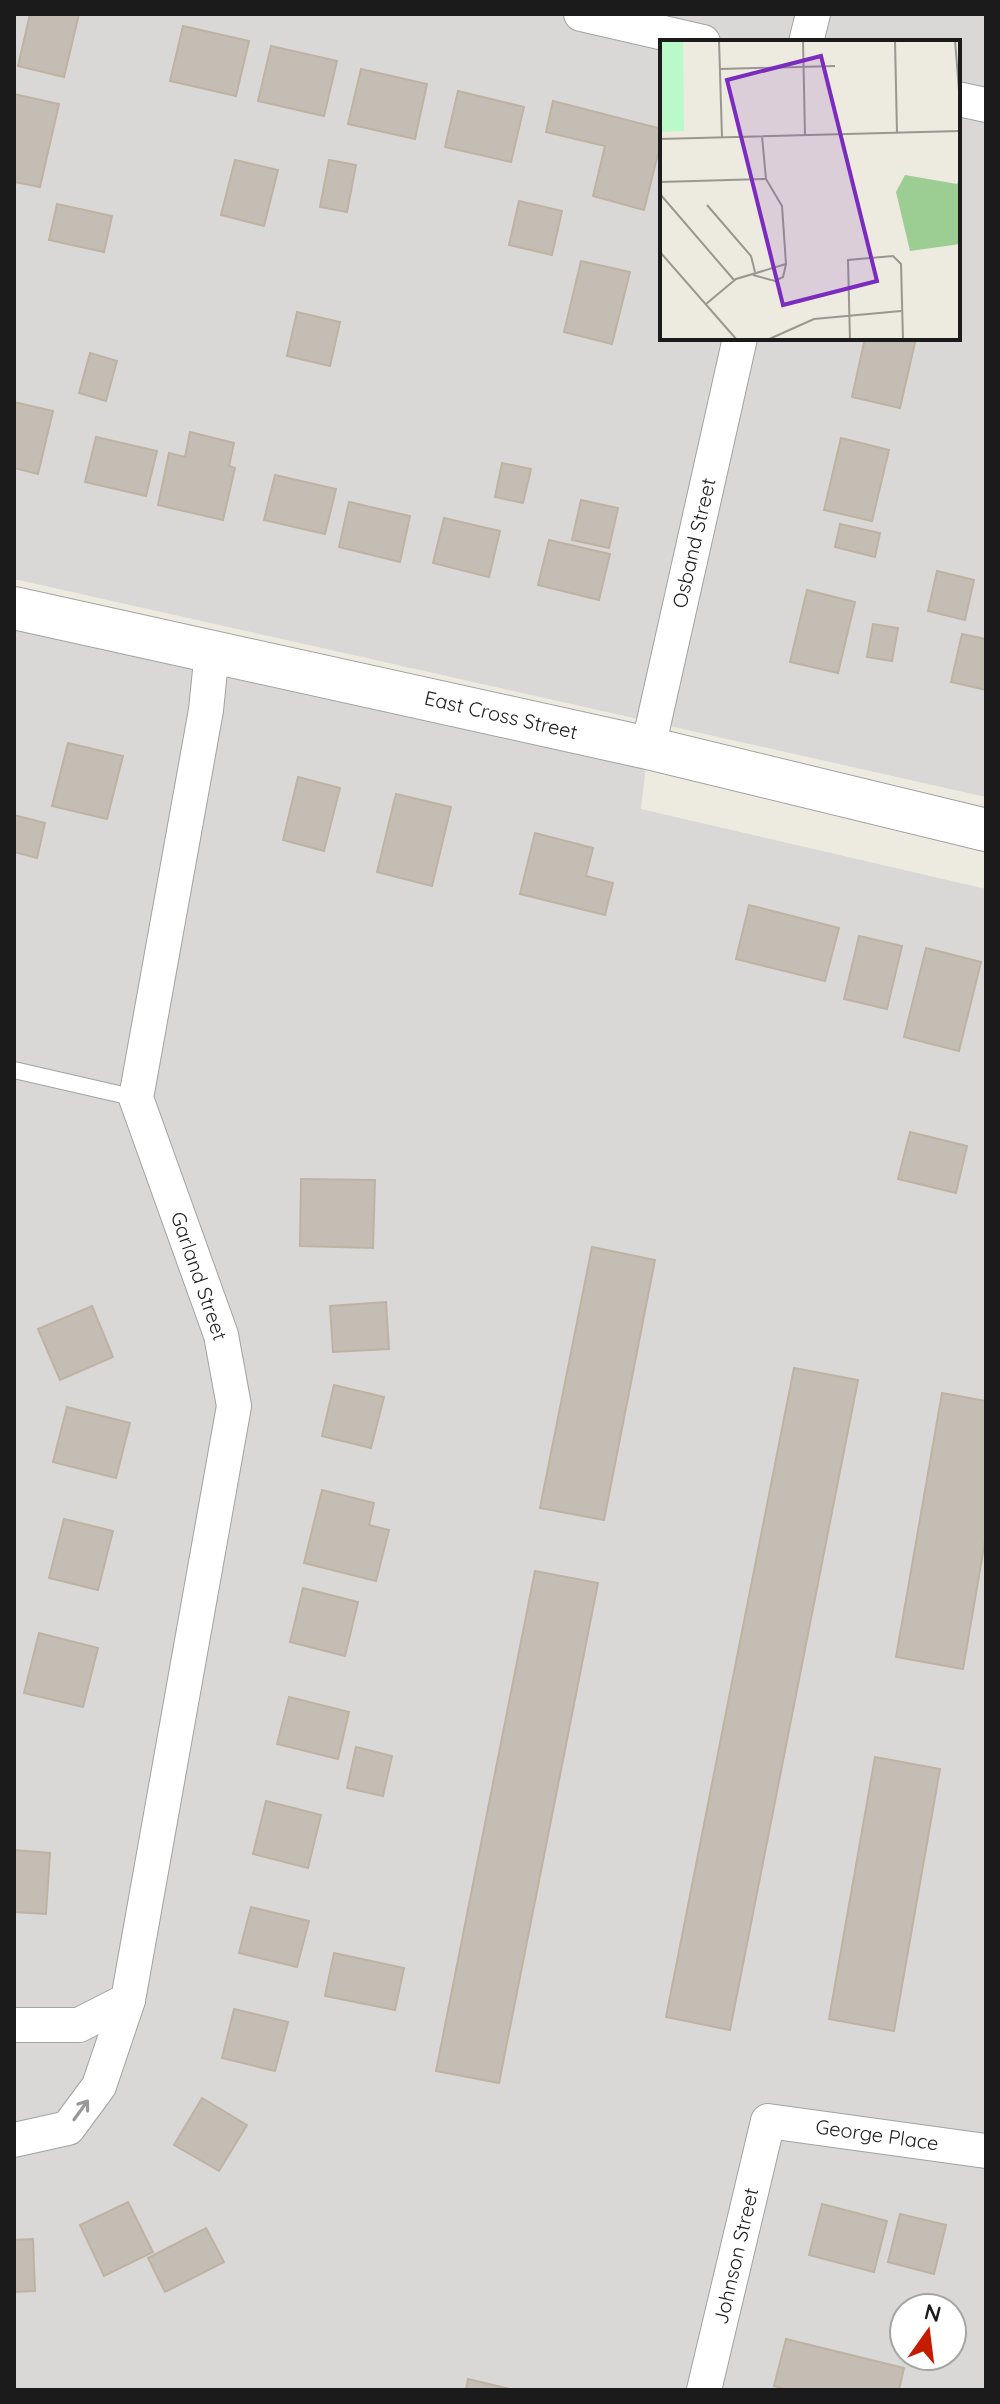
<svg xmlns="http://www.w3.org/2000/svg" width="1000" height="2404" font-family="Quicksand,sans-serif">
<rect width="100%" height="100%" fill="#edeadf"/>
<g fill="#d9d8d7" fill-rule="evenodd">
<path d="M 14,14 L 986,14 L 986,797 L 14,579 ZM 662,42 L 958,42 L 958,338 L 662,338 Z"/>
<path d="M 14,606 L 648,748 L 641,809 L 986,889 L 986,2390 L 14,2390 ZM 904,2308 L 952,2308 L 952,2356 L 904,2356 Z"/>
</g>
<g fill="#c4bdb3" stroke="#beb2a2" stroke-width="2">
<path d="M 30,14 L 79,14 L 64,77 L 18,66 Z"/>
<path d="M 183,26 L 249,41 L 236,96 L 170,81 Z"/>
<path d="M 271,46 L 337,61 L 324,116 L 258,101 Z"/>
<path d="M 361,69 L 427,84 L 415,139 L 348,124 Z"/>
<path d="M 458,91 L 524,107 L 511,162 L 445,147 Z"/>
<path d="M 14,94 L 59,104 L 40,187 L 14,182 Z"/>
<path d="M 553,101 L 662,129 L 662,138 L 644,210 L 593,196 L 605,146 L 546,132 Z"/>
<path d="M 235,160 L 278,170 L 264,226 L 221,215 Z"/>
<path d="M 329,160 L 356,165 L 347,212 L 320,207 Z"/>
<path d="M 519,201 L 562,211 L 552,255 L 509,245 Z"/>
<path d="M 57,204 L 112,216 L 104,252 L 49,240 Z"/>
<path d="M 581,261 L 630,272 L 612,344 L 564,332 Z"/>
<path d="M 297,312 L 340,322 L 330,366 L 287,356 Z"/>
<path d="M 865,338 L 916,338 L 900,408 L 852,397 Z"/>
<path d="M 90,353 L 117,361 L 106,401 L 79,393 Z"/>
<path d="M 14,402 L 53,411 L 38,474 L 14,468 Z"/>
<path d="M 190,432 L 234,443 L 229,466 L 235,468 L 223,520 L 158,505 L 169,453 L 185,457 Z"/>
<path d="M 96,437 L 157,451 L 146,496 L 85,482 Z"/>
<path d="M 841,438 L 889,450 L 872,521 L 824,510 Z"/>
<path d="M 502,463 L 531,469 L 523,503 L 495,497 Z"/>
<path d="M 275,475 L 336,489 L 325,534 L 264,520 Z"/>
<path d="M 581,500 L 618,508 L 609,548 L 572,540 Z"/>
<path d="M 349,502 L 410,516 L 400,562 L 339,547 Z"/>
<path d="M 444,518 L 500,531 L 489,577 L 433,563 Z"/>
<path d="M 840,524 L 880,533 L 875,557 L 835,547 Z"/>
<path d="M 549,540 L 610,554 L 599,600 L 538,585 Z"/>
<path d="M 937,571 L 974,580 L 965,620 L 928,611 Z"/>
<path d="M 807,590 L 855,602 L 838,673 L 790,662 Z"/>
<path d="M 873,624 L 898,628 L 892,661 L 867,657 Z"/>
<path d="M 962,634 L 986,639 L 986,690 L 951,682 Z"/>
<path d="M 68,743 L 123,756 L 107,819 L 52,806 Z"/>
<path d="M 298,777 L 340,788 L 324,851 L 283,840 Z"/>
<path d="M 396,794 L 451,807 L 432,886 L 377,872 Z"/>
<path d="M 14,815 L 45,823 L 37,858 L 14,852 Z"/>
<path d="M 535,833 L 593,848 L 586,876 L 613,883 L 605,915 L 520,894 Z"/>
<path d="M 749,905 L 839,928 L 825,981 L 736,959 Z"/>
<path d="M 859,936 L 902,946 L 887,1009 L 844,999 Z"/>
<path d="M 926,948 L 981,962 L 959,1051 L 904,1037 Z"/>
<path d="M 910,1132 L 967,1146 L 956,1193 L 898,1179 Z"/>
<path d="M 301,1179 L 375,1180 L 373,1248 L 300,1246 Z"/>
<path d="M 592,1247 L 655,1260 L 604,1520 L 540,1508 Z"/>
<path d="M 386,1302 L 389,1349 L 333,1352 L 330,1306 Z"/>
<path d="M 92,1306 L 113,1357 L 60,1380 L 38,1329 Z"/>
<path d="M 794,1368 L 858,1380 L 730,2030 L 666,2017 Z"/>
<path d="M 334,1385 L 384,1397 L 371,1448 L 322,1436 Z"/>
<path d="M 942,1393 L 986,1401 L 986,1535 L 963,1669 L 896,1657 Z"/>
<path d="M 67,1407 L 130,1423 L 116,1478 L 53,1462 Z"/>
<path d="M 322,1490 L 374,1503 L 369,1525 L 389,1530 L 376,1581 L 304,1563 Z"/>
<path d="M 64,1519 L 113,1531 L 98,1590 L 49,1578 Z"/>
<path d="M 535,1571 L 598,1583 L 499,2083 L 436,2071 Z"/>
<path d="M 303,1588 L 358,1602 L 345,1656 L 290,1642 Z"/>
<path d="M 39,1633 L 98,1648 L 83,1707 L 24,1693 Z"/>
<path d="M 289,1697 L 349,1712 L 338,1759 L 277,1744 Z"/>
<path d="M 356,1747 L 392,1756 L 383,1796 L 347,1788 Z"/>
<path d="M 875,1757 L 940,1769 L 894,2031 L 829,2019 Z"/>
<path d="M 266,1801 L 321,1815 L 308,1868 L 253,1854 Z"/>
<path d="M 14,1850 L 50,1853 L 46,1914 L 14,1912 Z"/>
<path d="M 251,1907 L 309,1921 L 297,1967 L 239,1953 Z"/>
<path d="M 334,1953 L 404,1968 L 395,2010 L 325,1996 Z"/>
<path d="M 234,2009 L 288,2022 L 275,2071 L 222,2058 Z"/>
<path d="M 202,2098 L 247,2125 L 219,2171 L 174,2145 Z"/>
<path d="M 128,2202 L 153,2252 L 104,2276 L 80,2225 Z"/>
<path d="M 822,2204 L 887,2221 L 874,2272 L 809,2255 Z"/>
<path d="M 900,2214 L 946,2225 L 934,2274 L 888,2262 Z"/>
<path d="M 206,2228 L 224,2262 L 165,2292 L 148,2258 Z"/>
<path d="M 33,2239 L 35,2291 L 14,2292 L 14,2240 Z"/>
<path d="M 786,2339 L 904,2368 L 899,2390 L 789,2390 L 774,2386 Z"/>
<path d="M 468,2379 L 514,2390 L 466,2390 Z"/>
</g>
<g fill="none" stroke-linecap="round" stroke-linejoin="round">
<defs>
<path id="service" d="M 14,1070 L 136,1098"/>
<g id="minor">
<path d="M 581,14 L 703,42"/>
<path d="M 806,42 L 813,14"/>
<path d="M 958,99 L 986,105"/>
<path d="M 648,748 L 740,338"/>
<path d="M 14,2025 L 79,2025 L 128,2000 L 234,1406 L 221,1335 L 136,1098 L 206,710 L 212,651"/>
<path d="M 14,2140 L 68,2128 L 99,2086 L 128,2000"/>
<path d="M 704,2390 L 768,2121 L 986,2151"/>
</g>
<path id="tertiary" d="M 14,608 L 648,748 L 986,830"/>
</defs>
<use href="#service" stroke="#a2a2a2" stroke-width="18"/>
<use href="#minor" stroke="#a2a2a2" stroke-width="36"/>
<use href="#tertiary" stroke="#a2a2a2" stroke-width="44"/>
<use href="#service" stroke="#fff" stroke-width="16"/>
<use href="#minor" stroke="#fff" stroke-width="34"/>
<use href="#tertiary" stroke="#fff" stroke-width="42"/>
</g>
<defs><path id="oneway-shaft" d="M-6 0H5M1.5-3L5.5 0L1.5 3" fill="none" stroke-width="1.6" stroke-linecap="round" stroke-linejoin="round" transform="scale(2)"/></defs>
<use stroke="#989898" href="#oneway-shaft" transform="translate(81 2110) rotate(-54)"/>
<g text-anchor="middle" stroke-width="7" stroke-linejoin="round" paint-order="stroke">
<g font-size="20" fill="#1b1b1b" stroke="#fff">
<text transform="translate(694 543) rotate(-77)" y="7">Osband Street</text>
<text transform="translate(501 715) rotate(13)" y="7">East Cross Street</text>
<text transform="translate(199 1276) rotate(71)" y="7">Garland Street</text>
<text transform="translate(877 2135) rotate(8)" y="7">George Place</text>
<text transform="translate(736 2256) rotate(-77)" y="7">Johnson Street</text>
</g>
</g>
<g transform="translate(660 40)">
<rect width="300" height="300" fill="#edeadf"/>
<path d="M 245,135 L 297,144 L 300,138 L 300,204 L 250,211 L 236,152 Z" fill="#9ccd93"/>
<path d="M 0,0 L 23,0 L 24,91 L 0,92 Z" fill="#b9fac8"/>
<path fill="none" stroke="#999791" stroke-width="2" d="M 59,0 L 62,97M 143,0 L 145,95M 235,0 L 237,93M 295,0 L 300,63M 60,29 L 175,26M 0,99 L 300,91M 0,142 L 106,139M 0,154 L 74,240M 47,165 L 91,216 L 95,232M 0,212 L 77,300M 93,235 L 115,241 L 123,237 L 126,224M 46,264 L 76,239 L 126,224 L 122,166 L 106,139 L 102,96M 107,300 L 154,279 L 241,271M 190,300 L 188,220 L 233,216 L 241,224 L 243,300"/>
<path fill="#7b2cbf" fill-opacity="0.15" stroke="#7b2cbf" stroke-width="4" d="M 161,16 L 217,241 L 123,265 L 67,40 Z"/>
<rect width="300" height="300" fill="none" stroke="#1b1b1b" stroke-width="4"/>
</g>
<rect width="1000" height="2404" fill="none" stroke="#1b1b1b" stroke-width="32"/>
<g transform="translate(928 2332) rotate(14)"><circle r="38" fill="#ffffff" stroke="#a4a4a4" stroke-width="2"/>
<path d="M0-6L14 30L0 20L-14 30Z" fill="#c51c00"/>
<text y="-12" font-size="22" font-weight="bold" text-anchor="middle" fill="#1b1b1b">N</text>
</g>
</svg>
